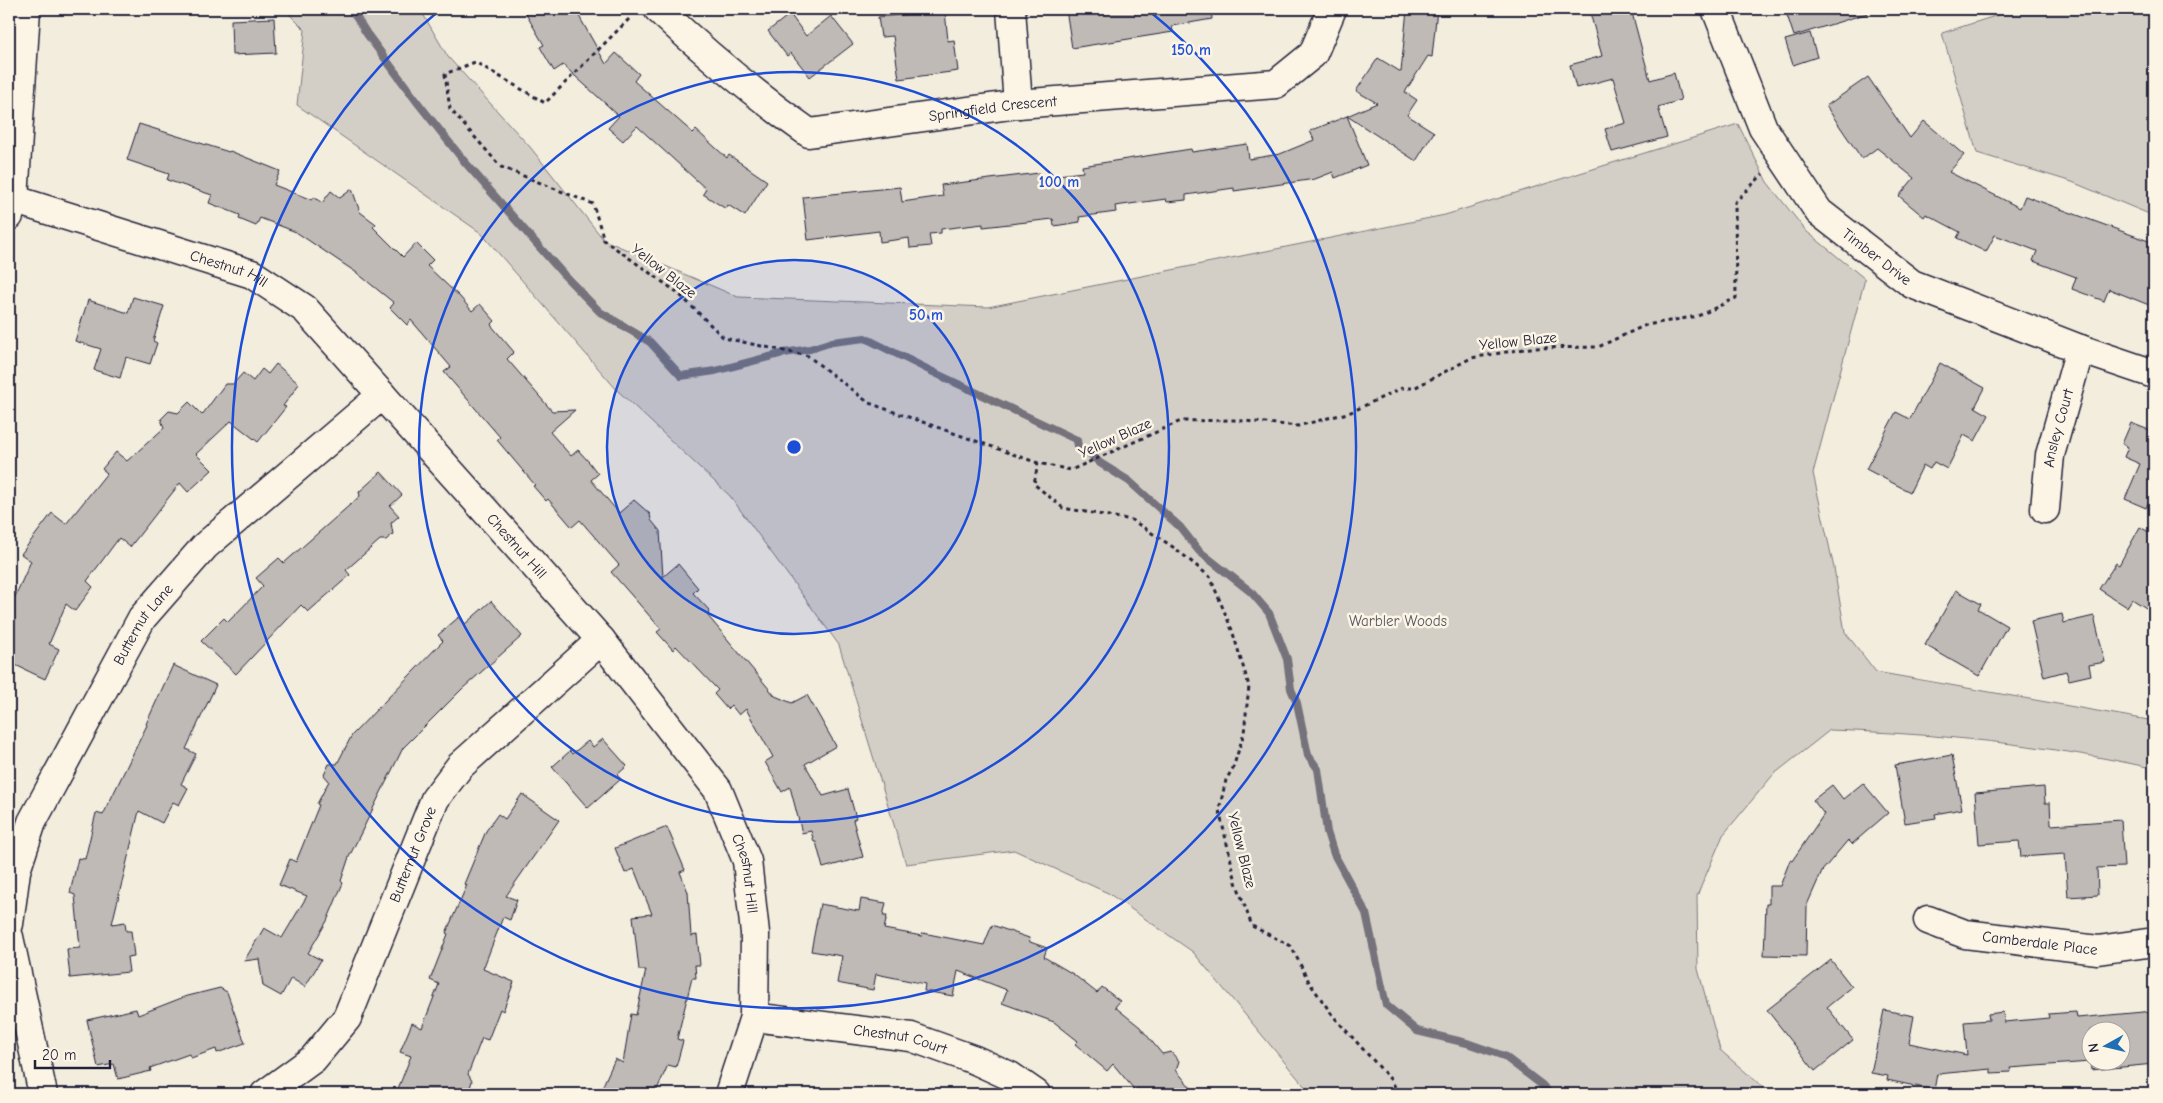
<svg xmlns="http://www.w3.org/2000/svg" width="2163" height="1103" font-family="'Comic Neue',sans-serif">
<rect width="100%" height="100%" fill="#f3edde"/>
<filter id="ink" filterUnits="userSpaceOnUse"><feTurbulence type="fractalNoise" baseFrequency=".02" numOctaves="2"/><feDisplacementMap in="SourceGraphic" scale="10" xChannelSelector="R" yChannelSelector="G"/><feConvolveMatrix kernelMatrix="1 2 1 2 8 2 1 2 1" color-interpolation-filters="sRGB"/></filter>
<g filter="url(#ink)">
<g fill="#d4cfc6" stroke="#7b7880">
<path d="M 284,9 L 420,9 L 448,57 L 530,147 L 604,240 L 738,297 L 988,307 L 1445,215 L 1738,124 L 1767,182 L 1806,231 L 1865,279 L 1813,473 L 1834,568 L 1845,632 L 1876,672 L 2154,721 L 2154,747 L 2147,767 C 2043,744 1937,734 1830,730 L 1773,775 L 1723,835 L 1697,896 L 1698,969 L 1720,1050 L 1771,1094 L 1311,1094 L 1193,952 L 1108,893 L 1014,850 L 906,864 L 839,645 L 730,496 L 617,390 L 481,233 L 297,105 L 305,30 Z"/>
<path d="M 2017,9 L 2154,9 L 2154,216 L 2072,182 L 1977,153 L 1942,33 Z"/>
</g>
<g fill="none" stroke-linecap="round" stroke-linejoin="round">
<path stroke="#75727b" stroke-width="8" d="M 351,9 L 367,34 L 418,103 L 464,161 L 564,275 L 600,312 L 650,342 L 681,376 L 715,371 L 784,353 L 810,349 L 832,342 L 865,338 L 935,373 L 1077,440 L 1078,447 L 1086,450 L 1100,463 L 1129,481 L 1180,527 L 1199,551 L 1251,592 L 1269,613 L 1287,659 L 1291,689 L 1297,703 L 1308,755 L 1318,769 L 1327,832 L 1334,854 L 1366,913 L 1386,1005 L 1417,1031 L 1467,1043 L 1504,1056 L 1542,1085 L 1550,1094"/>
</g>
<g fill="#bfbab6" stroke="#22223b" fill-rule="evenodd">
<path d="M 523,9 L 575,9 L 606,64 L 616,53 L 639,74 L 634,81 L 693,133 L 696,130 L 727,158 L 729,155 L 767,181 L 745,216 L 728,205 L 726,209 L 703,194 L 706,189 L 637,126 L 623,141 L 608,128 L 619,116 L 563,65 L 554,71 L 540,47 L 544,45 Z"/>
<path d="M 1066,9 L 1211,9 L 1212,19 L 1172,26 L 1173,32 L 1072,48 Z"/>
<path d="M 1407,9 L 1437,9 L 1432,57 L 1428,56 L 1405,92 L 1417,100 L 1407,115 L 1434,132 L 1416,161 L 1347,116 L 1377,103 L 1356,91 L 1378,58 L 1401,72 Z"/>
<path d="M 1589,9 L 1631,9 L 1650,80 L 1674,73 L 1681,100 L 1658,107 L 1667,137 L 1612,152 L 1605,129 L 1626,123 L 1613,78 L 1576,88 L 1570,65 L 1602,56 Z"/>
<path d="M 1785,9 L 1867,9 L 1868,13 L 1794,36 Z"/>
<path d="M 945,11 L 948,41 L 954,40 L 958,71 L 899,79 L 893,36 L 881,37 L 878,17 Z"/>
<path d="M 790,14 L 806,36 L 831,16 L 853,44 L 810,77 L 791,53 L 787,56 L 768,31 Z"/>
<path d="M 274,18 L 276,53 L 232,55 L 231,20 Z"/>
<path d="M 1810,33 L 1817,57 L 1793,65 L 1785,40 Z"/>
<path d="M 1868,77 L 1910,138 L 1924,121 L 1964,155 L 1949,172 L 2020,208 L 2025,196 L 2154,243 L 2154,307 L 2109,289 L 2104,301 L 2072,289 L 2076,277 L 2033,261 L 2037,251 L 1995,235 L 1986,252 L 1957,238 L 1960,232 L 1926,214 L 1924,217 L 1899,196 L 1914,178 L 1877,148 L 1862,159 L 1826,106 Z"/>
<path d="M 1347,116 L 1367,165 L 1335,178 L 1333,172 L 1315,179 L 1234,191 L 1234,188 L 1186,195 L 1186,200 L 1167,202 L 1166,199 L 1115,206 L 1116,212 L 1079,217 L 1080,222 L 1054,226 L 1053,219 L 983,227 L 983,224 L 941,229 L 941,233 L 929,234 L 931,246 L 910,248 L 909,238 L 880,242 L 879,231 L 808,240 L 803,197 L 900,187 L 902,202 L 943,196 L 941,185 L 1039,173 L 1040,177 L 1083,172 L 1082,166 L 1191,149 L 1192,152 L 1247,144 L 1249,159 L 1280,154 L 1314,140 L 1310,131 Z"/>
<path d="M 139,124 L 229,152 L 230,151 L 280,171 L 274,185 L 312,200 L 314,197 L 322,203 L 331,191 L 340,198 L 352,189 L 360,212 L 376,224 L 373,227 L 403,257 L 416,243 L 433,260 L 427,266 L 460,297 L 472,311 L 480,304 L 495,321 L 491,325 L 514,352 L 507,359 L 552,411 L 575,410 L 550,432 L 571,456 L 578,450 L 589,462 L 598,474 L 591,480 L 619,513 L 634,500 L 650,514 L 651,520 L 660,531 L 663,577 L 678,564 L 698,588 L 693,593 L 709,610 L 708,616 L 775,696 L 792,703 L 807,695 L 836,746 L 805,764 L 823,796 L 848,789 L 856,818 L 853,820 L 863,857 L 823,868 L 816,842 L 814,842 L 811,831 L 802,833 L 790,787 L 782,792 L 765,762 L 773,757 L 746,709 L 739,715 L 731,705 L 727,709 L 714,694 L 718,690 L 676,646 L 673,650 L 657,632 L 661,629 L 611,572 L 619,565 L 580,520 L 572,527 L 548,499 L 546,501 L 533,486 L 535,485 L 497,440 L 500,437 L 444,372 L 451,367 L 411,320 L 407,325 L 390,308 L 394,303 L 357,273 L 296,232 L 260,218 L 256,226 L 239,219 L 240,215 L 209,203 L 212,195 L 167,180 L 169,174 L 127,160 Z"/>
<path d="M 133,297 L 164,306 L 153,341 L 157,343 L 150,364 L 126,357 L 120,378 L 94,370 L 101,349 L 75,341 L 88,300 L 128,313 Z"/>
<path d="M 1940,363 L 1985,388 L 1975,407 L 1989,415 L 1975,441 L 1964,435 L 1947,469 L 1934,462 L 1930,469 L 1923,465 L 1910,492 L 1866,469 L 1896,412 L 1910,419 Z"/>
<path d="M 276,364 L 299,384 L 283,406 L 286,407 L 258,442 L 231,421 L 196,454 L 212,470 L 188,492 L 180,483 L 130,547 L 119,538 L 87,581 L 93,587 L 75,611 L 66,604 L 49,644 L 59,649 L 45,679 L 9,662 L 9,610 L 31,561 L 21,554 L 52,513 L 66,524 L 107,473 L 102,469 L 116,452 L 127,461 L 164,428 L 161,419 L 169,411 L 178,413 L 189,402 L 202,415 L 225,384 L 233,384 L 243,373 L 253,381 L 262,369 L 268,374 Z"/>
<path d="M 2131,423 L 2154,432 L 2154,489 L 2146,508 L 2125,499 L 2140,464 L 2124,457 L 2128,447 L 2122,444 Z"/>
<path d="M 381,472 L 402,495 L 390,506 L 399,516 L 391,523 L 393,534 L 386,540 L 380,540 L 346,570 L 350,575 L 308,612 L 301,605 L 236,674 L 201,641 L 224,618 L 228,622 L 263,586 L 256,578 L 279,558 L 284,563 L 360,496 L 359,492 Z"/>
<path d="M 2140,527 L 2154,535 L 2154,613 L 2132,599 L 2127,607 L 2099,589 L 2116,563 L 2119,565 Z"/>
<path d="M 1956,590 L 1981,604 L 1978,609 L 2007,626 L 1979,676 L 1925,645 Z"/>
<path d="M 491,601 L 522,636 L 462,689 L 403,748 L 349,857 L 341,881 L 343,883 L 327,921 L 308,953 L 321,960 L 305,987 L 291,978 L 281,996 L 263,986 L 259,959 L 244,961 L 264,928 L 282,938 L 307,896 L 279,885 L 290,859 L 296,862 L 319,805 L 317,804 L 329,781 L 324,775 L 329,764 L 337,764 L 352,735 L 443,641 L 438,635 L 459,617 L 465,624 Z"/>
<path d="M 2062,614 L 2064,623 L 2094,616 L 2105,662 L 2089,665 L 2091,675 L 2069,680 L 2066,671 L 2044,677 L 2031,621 Z"/>
<path d="M 173,665 L 216,685 L 186,749 L 196,754 L 181,784 L 188,788 L 179,805 L 173,802 L 162,823 L 139,811 L 112,924 L 125,922 L 126,931 L 131,931 L 134,956 L 127,957 L 129,972 L 70,978 L 67,949 L 80,948 L 75,895 L 70,893 L 78,858 L 85,859 L 96,813 L 103,815 L 147,725 L 146,724 Z"/>
<path d="M 603,739 L 627,766 L 617,775 L 621,779 L 588,808 L 552,767 L 570,751 L 572,754 L 588,741 L 593,747 Z"/>
<path d="M 1952,755 L 1962,809 L 1935,814 L 1936,818 L 1905,823 L 1895,765 Z"/>
<path d="M 1863,783 L 1888,813 L 1852,844 L 1848,840 L 1822,871 L 1807,905 L 1806,956 L 1764,955 L 1766,904 L 1769,904 L 1769,886 L 1780,886 L 1790,860 L 1792,861 L 1824,814 L 1813,800 L 1832,785 L 1843,799 Z"/>
<path d="M 2044,787 L 2045,803 L 2050,803 L 2051,825 L 2121,820 L 2124,867 L 2097,868 L 2098,895 L 2068,897 L 2065,854 L 2021,857 L 2019,841 L 1979,844 L 1975,793 Z"/>
<path d="M 522,794 L 559,820 L 506,896 L 517,900 L 510,920 L 503,917 L 483,969 L 514,982 L 503,1011 L 500,1009 L 488,1040 L 482,1038 L 468,1074 L 472,1081 L 468,1094 L 396,1094 L 411,1056 L 400,1052 L 412,1023 L 422,1028 L 439,984 L 430,980 L 448,934 L 446,933 L 467,885 L 464,884 L 486,831 L 498,814 L 505,819 Z"/>
<path d="M 667,827 L 685,870 L 680,872 L 688,892 L 691,936 L 697,935 L 700,965 L 695,965 L 696,978 L 692,978 L 677,1039 L 683,1041 L 676,1067 L 668,1065 L 655,1094 L 599,1094 L 615,1059 L 623,1063 L 631,1014 L 636,1015 L 646,970 L 639,970 L 633,916 L 652,914 L 634,869 L 625,873 L 615,848 Z"/>
<path d="M 861,899 L 886,903 L 883,916 L 887,916 L 884,929 L 922,936 L 923,933 L 984,945 L 992,925 L 1029,938 L 1030,942 L 1047,948 L 1044,957 L 1073,974 L 1097,993 L 1102,987 L 1120,1001 L 1115,1007 L 1140,1027 L 1162,1054 L 1171,1052 L 1179,1061 L 1176,1070 L 1196,1094 L 1138,1094 L 1113,1064 L 1107,1071 L 1075,1044 L 1078,1041 L 1054,1022 L 1002,1003 L 1007,990 L 958,971 L 953,996 L 924,991 L 925,984 L 876,974 L 873,990 L 837,983 L 842,956 L 811,951 L 820,904 L 859,911 Z"/>
<path d="M 1831,960 L 1852,987 L 1827,1007 L 1853,1040 L 1815,1071 L 1767,1010 Z"/>
<path d="M 220,988 L 227,992 L 245,1043 L 217,1053 L 216,1049 L 191,1058 L 189,1054 L 150,1068 L 151,1071 L 118,1079 L 114,1064 L 98,1067 L 87,1020 L 136,1009 L 138,1015 L 184,997 Z"/>
<path d="M 1884,1010 L 1914,1016 L 1909,1043 L 1967,1055 L 1964,1022 L 1989,1020 L 1988,1014 L 2003,1012 L 2004,1022 L 2049,1018 L 2048,1014 L 2076,1012 L 2077,1018 L 2154,1011 L 2154,1064 L 2091,1070 L 2090,1062 L 2010,1068 L 2011,1072 L 1991,1073 L 1991,1069 L 1937,1074 L 1934,1090 L 1887,1080 L 1888,1076 L 1871,1073 ZM 2090,1030 L 2120,1030 L 2120,1060 L 2090,1060 Z"/>
</g>
<g fill="none" stroke-linecap="round" stroke-linejoin="round">
<defs>
<g id="minor">
<path id="s1" d="M 658,9 C 706,54 755,95 809,133 L 1018,104 L 1276,84 L 1313,54 L 1332,9"/>
<path d="M 1011,9 L 1018,104"/>
<path id="s2" d="M 1716,9 L 1763,128 L 1819,212 L 1912,284 L 2080,349 L 2154,374"/>
<path id="s3" d="M 9,198 L 252,274 L 305,309 L 601,640 L 718,790 L 747,861 L 755,933 L 754,1017 L 729,1094"/>
<path id="s4" d="M 2045,509 L 2050,455 L 2080,349"/>
<path id="s5" d="M 1928,920 L 1965,934 L 2098,950 L 2154,942"/>
<path id="s6" d="M 9,924 L 16,871 L 32,822 L 142,618 L 205,546 L 382,395"/>
<path d="M 9,937 L 43,1094"/>
<path id="s7" d="M 754,1017 L 911,1037 L 975,1060 L 1010,1076 L 1036,1094"/>
<path id="s8" d="M 265,1094 L 313,1059 L 347,1018 L 435,799 L 460,766 L 601,640"/>
</g>
<path id="major" d="M 9,216 L 14,199 L 26,9"/>
</defs>
<use href="#minor" stroke="#22223b" stroke-width="31"/>
<use href="#major" stroke="#22223b" stroke-width="31"/>
<g stroke="#22223b" stroke-width="3" stroke-dasharray="4 4" stroke-linecap="butt">
<path d="M 629,19 L 545,103 L 475,62 L 445,74 L 450,109 L 501,167 L 593,204 L 604,240 L 678,293 L 724,338 L 808,356 L 869,403 L 1038,463"/>
<path d="M 1399,1094 L 1391,1080 L 1333,1016 L 1309,982 L 1291,946 L 1252,926 L 1236,882 L 1219,810 L 1226,780 L 1233,768 L 1244,733 L 1249,686 L 1232,630 L 1210,577 L 1176,549 L 1132,520 L 1063,508 L 1034,484 L 1038,463 L 1071,470 L 1181,421 L 1234,420 L 1298,426 L 1351,412 L 1402,388 L 1414,388 L 1471,358 L 1530,348 L 1598,347 L 1646,325 L 1698,316 L 1736,298 L 1735,202 L 1763,174"/>
</g>
<use href="#minor" stroke="#fcf5e5" stroke-width="28"/>
<use href="#major" stroke="#fcf5e5" stroke-width="28"/>
</g>
</g>
<circle cx="794" cy="447" r="187" fill="#1d4ed8" fill-opacity=".12"/>
<g fill="none" stroke="#1d4ed8" stroke-width="2.5">
<circle cx="794" cy="447" r="187"/>
<circle cx="794" cy="447" r="375"/>
<path d="M1148 10A562 562 0 1 1 440 10"/>
</g>
<g text-anchor="middle" stroke-width="5" stroke-linejoin="round" paint-order="stroke">
<g font-size="15" fill="#22223b" stroke="#fcf5e5">
<text dy="5" stroke="none"><textPath href="#s1" startOffset="381">Springfield Crescent</textPath></text>
<text dy="5" stroke="none"><textPath href="#s2" startOffset="302">Timber Drive</textPath></text>
<text dy="5" stroke="none"><textPath href="#s3" startOffset="231">Chestnut Hill</textPath></text>
<text transform="translate(664 271) rotate(38)" y="5">Yellow Blaze</text>
<text transform="translate(1518 341) rotate(-6)" y="5">Yellow Blaze</text>
<text dy="5" stroke="none"><textPath href="#s4" startOffset="82">Ansley Court</textPath></text>
<text transform="translate(1115 438) rotate(-24)" y="5">Yellow Blaze</text>
<text dy="5" stroke="none"><textPath href="#s3" startOffset="636">Chestnut Hill</textPath></text>
<text dy="5" stroke="none"><textPath href="#s6" startOffset="332">Butternut Lane</textPath></text>
<text transform="translate(1242 850) rotate(76)" y="5">Yellow Blaze</text>
<text dy="5" stroke="none"><textPath href="#s8" startOffset="289">Butternut Grove</textPath></text>
<text dy="5" stroke="none"><textPath href="#s3" startOffset="1041">Chestnut Hill</textPath></text>
<text dy="5" stroke="none"><textPath href="#s5" startOffset="115">Camberdale Place</textPath></text>
<text dy="5" stroke="none"><textPath href="#s7" startOffset="148">Chestnut Court</textPath></text>
</g>
<g font-size="15" fill="#575665" stroke="#fcf5e5">
<text x="1398" y="626">Warbler Woods</text>
</g>
</g>
<circle cx="794" cy="447" r="8" fill="#1d4ed8" stroke="#fcf5e5" stroke-width="2.5"/>
<g font-size="15" text-anchor="middle" font-weight="bold" fill="#1d4ed8" stroke="#fcf5e5" stroke-width="5" stroke-linejoin="round" paint-order="stroke">
<text x="1191" y="55">150 m</text>
<text x="1059" y="187">100 m</text>
<text x="926" y="320">50 m</text>
</g>
<rect width="2163" height="1103" fill="none" stroke="#fcf5e5" stroke-width="30"/>
<rect x="15" y="15" width="2133" height="1073" fill="none" stroke="#22223b" stroke-width="2" filter="url(#ink)"/>
<g transform="translate(2106 1046) rotate(262)"><circle r="24" fill="#fcf5e5" stroke="#a5a1a1"/>
<path d="M0-4L9 19L0 12L-9 19Z" fill="#1f6fb2"/>
<text y="-8" font-size="14" font-weight="bold" text-anchor="middle" fill="#22223b">N</text>
</g>
<path d="M35 1060v8h75v-8" fill="none" stroke="#22223b" stroke-width="2.5"/>
<text x="42" y="1060" font-size="15" fill="#22223b" stroke="#fcf5e5" stroke-width="4" paint-order="stroke">20 m</text>
</svg>
